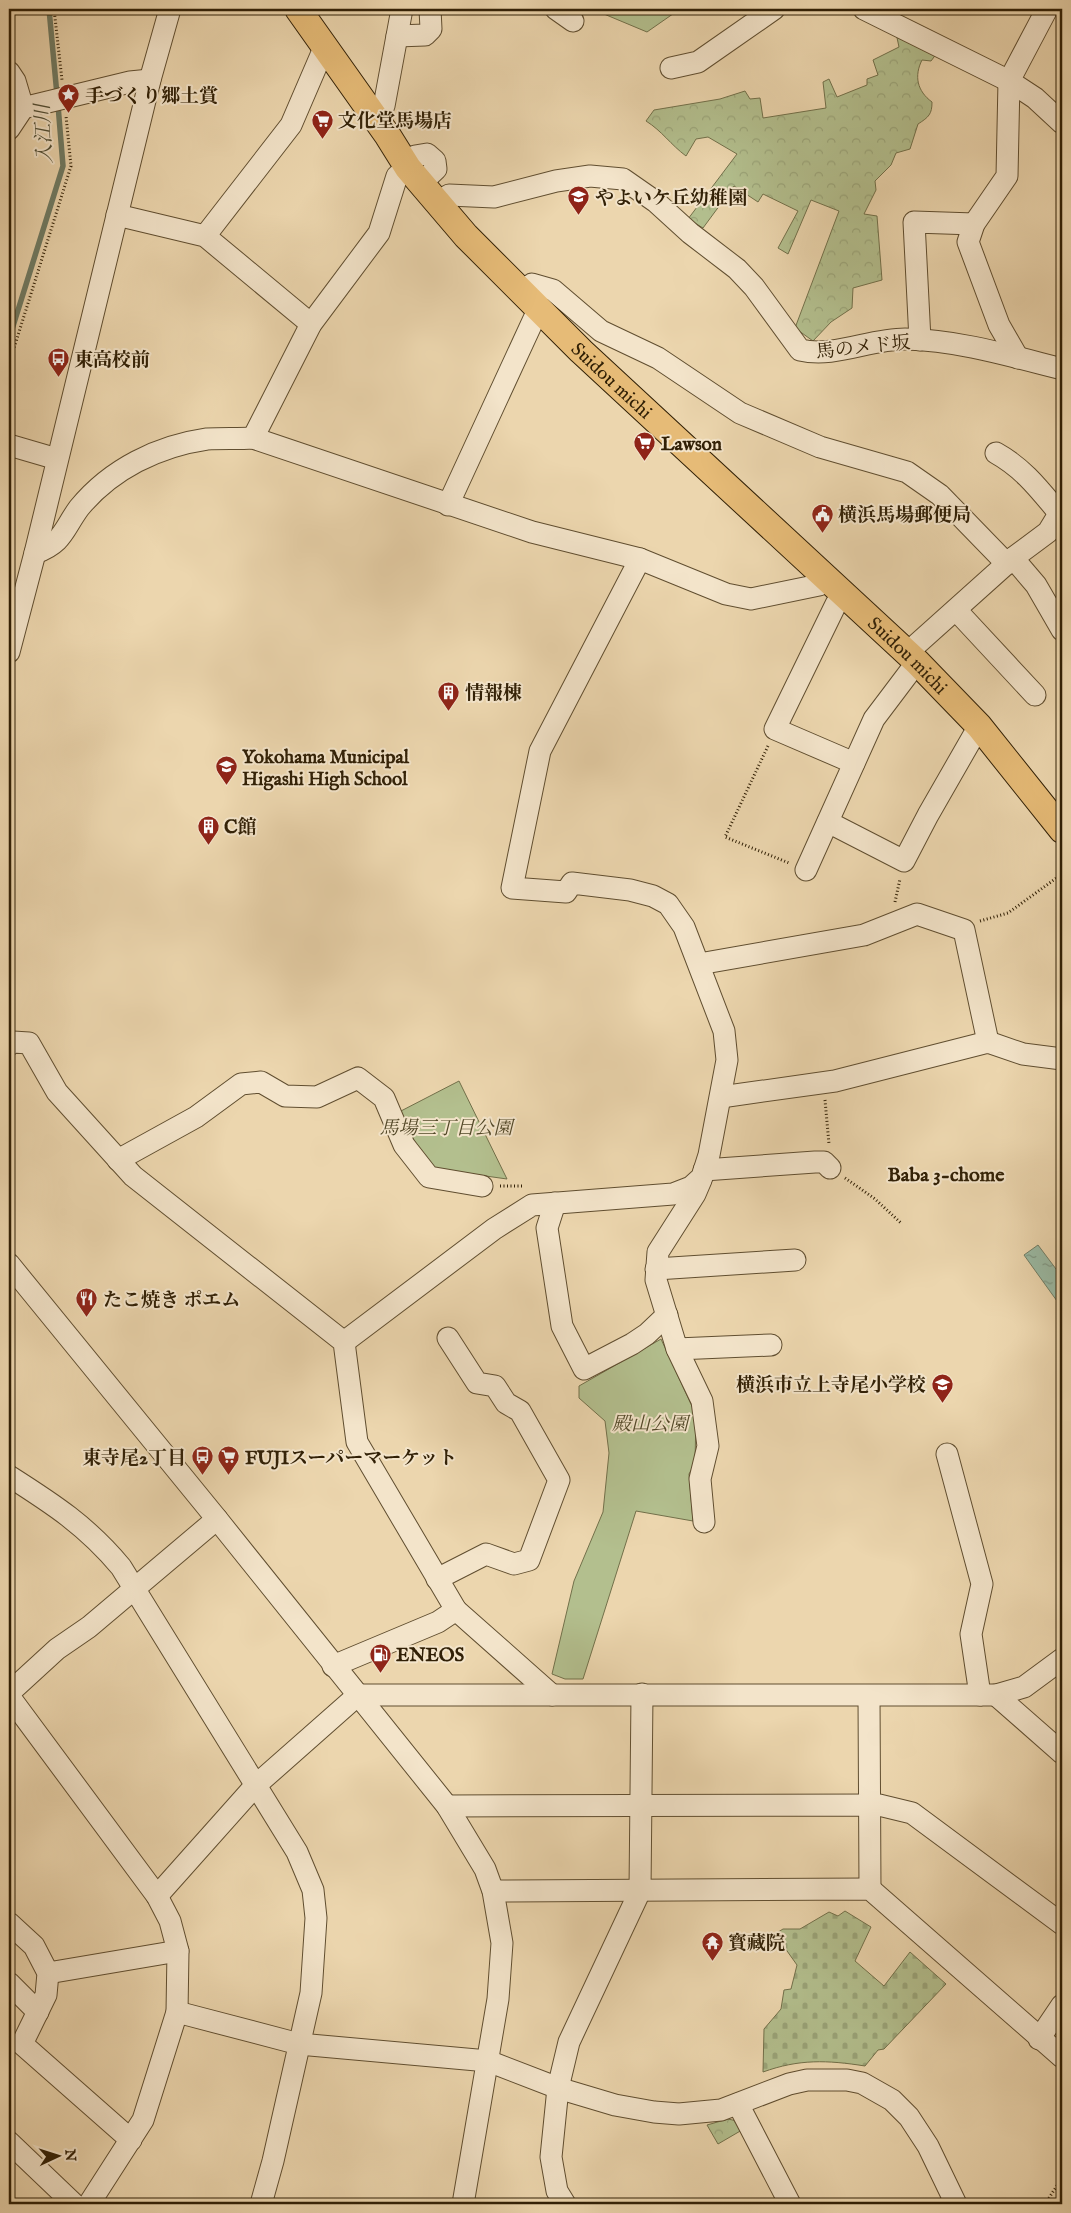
<svg xmlns="http://www.w3.org/2000/svg" width="1071" height="2213" font-family="'IM FELL English','Noto Serif JP',serif">
<defs>
<pattern id="forest-crowns" width="20" height="18" patternUnits="userSpaceOnUse" patternTransform="scale(1.25)"><rect width="20" height="18" fill="#b3bf8e"/><path d="M2 6a3 3 0 1 1 6 0M12 15a3 3 0 1 1 6 0" fill="none" stroke="#9aa479"/></pattern>
<pattern id="cemetery-stones" width="16" height="16" patternUnits="userSpaceOnUse" patternTransform="scale(1.25)"><rect width="16" height="16" fill="#b3bf8e"/><path d="M2 7V4a2 2 0 0 1 4 0v3zM10 15v-3a2 2 0 0 1 4 0v3z" fill="#9aa479"/></pattern>
<pattern id="water-ripples" width="26" height="14" patternUnits="userSpaceOnUse" patternTransform="scale(1.25)"><rect width="26" height="14" fill="#9abaa4"/><path d="M2 4q2-2 4 0t4 0M15 11q2-2 4 0t4 0" fill="none" stroke="#7e9784"/></pattern>
</defs>
<rect width="100%" height="100%" fill="#ecd6ae"/>
<filter id="stains"><feTurbulence type="fractalNoise" baseFrequency=".004" numOctaves="4"/><feColorMatrix values="0 0 0 0 .2 0 0 0 0 .09 0 0 0 0 .02 0 0 0 .5 -.17"/></filter>
<radialGradient id="worn" r=".72"><stop offset=".6" stop-color="#630" stop-opacity="0"/><stop offset="1" stop-color="#630" stop-opacity=".3"/></radialGradient>
<g fill="#b3bf8e" stroke="#72704a">
<path d="M 592,9 L 680,9 L 647,32 Z"/>
<path d="M 459,1081 L 507,1179 L 436,1169 L 421,1153 L 399,1112 Z"/>
<path d="M 661,1339 L 696,1415 L 695,1463 L 689,1474 L 693,1521 L 636,1511 L 583,1679 L 565,1679 L 552,1674 L 574,1581 L 603,1512 L 609,1453 L 605,1421 L 579,1398 L 579,1386 Z"/>
</g>
<g fill="url(#forest-crowns)" stroke="#72704a">
<path d="M 896,33 L 937,53 L 931,61 L 922,60 C 914,76 917,91 932,102 C 932,114 929,117 918,124 L 910,149 L 896,153 L 891,165 L 875,181 L 876,190 L 864,214 L 877,216 L 882,280 L 853,288 L 852,308 L 831,322 L 813,341 L 795,328 L 839,211 L 811,200 L 788,254 L 778,248 L 798,211 L 763,194 L 758,202 L 734,186 L 703,228 L 688,219 L 737,154 L 708,137 L 696,139 L 686,156 C 671,145 662,131 646,121 L 654,110 L 720,99 L 745,91 L 750,99 L 760,98 L 763,118 L 826,108 L 823,82 L 829,79 L 837,97 L 867,85 L 867,79 L 878,75 L 873,60 L 899,47 Z"/>
<path d="M 728,2119 L 737,2121 L 742,2130 L 718,2144 L 707,2125 Z"/>
</g>
<path fill="url(#cemetery-stones)" stroke="#72704a" d="M 845,1911 L 871,1927 L 855,1961 L 884,1986 L 910,1952 L 946,1984 L 884,2049 L 878,2050 L 865,2066 C 827,2060 799,2059 763,2072 L 764,2029 L 781,2009 L 784,1990 L 791,1989 L 797,1965 L 775,1934 L 783,1929 L 800,1929 L 829,1912 L 838,1916 Z"/>
<path fill="url(#water-ripples)" stroke="#707c65" d="M 1038,1245 L 1062,1277 L 1062,1308 L 1024,1255 Z"/>
<g fill="none" stroke-linecap="round" stroke-linejoin="round">
<g stroke="#707c65" stroke-width="5.5">
<path d="M 49,9 L 57,95"/>
<path d="M 9,339 L 63,166 L 58,105"/>
</g>
<defs>
<g id="minor">
<path d="M 556,9 L 573,21"/>
<path d="M 864,9 L 1009,81 L 1035,98 L 1062,123"/>
<path d="M 397,36 L 425,35 L 431,29 L 430,9"/>
<path d="M 671,68 L 698,62 L 774,9"/>
<path d="M 9,72 L 15,81 L 23,108"/>
<path d="M 373,115 L 384,106 L 402,9"/>
<path d="M 9,129 L 23,108 L 130,82 L 150,80"/>
<path d="M 405,164 L 415,156 L 427,154 L 435,161 L 436,169 L 421,183"/>
<path d="M 438,204 L 449,195 L 494,197 L 556,181 L 590,176 L 623,179 L 656,202 L 690,233 L 737,269 L 754,287 L 800,350 C 835,358 869,339 905,339 C 958,340 1011,356 1062,369"/>
<path d="M 117,215 L 205,236 L 311,324"/>
<path d="M 205,236 L 291,125 L 325,46"/>
<path d="M 523,293 L 532,284 L 553,290 L 601,331 L 658,358 L 740,413 L 820,447 L 907,472 L 940,495 L 1007,564"/>
<path d="M 920,340 L 914,222 L 974,224"/>
<path d="M 1018,358 L 999,325 L 968,242 L 974,224 L 1007,176 L 1009,81 L 1047,9"/>
<path d="M 253,438 L 311,324 L 379,233 L 397,176 L 408,168"/>
<path d="M 9,445 L 57,459"/>
<path d="M 996,453 C 1023,468 1039,489 1059,513"/>
<path d="M 448,505 L 538,310"/>
<path d="M 35,553 C 63,543 63,530 79,508 C 111,469 158,446 207,439 C 222,438 238,439 253,438 L 532,532 L 640,559 L 726,594 L 751,599 L 819,585 L 827,579"/>
<path d="M 1013,558 L 1036,585 L 1062,630"/>
<path d="M 843,595 L 836,604 L 775,729 L 854,763"/>
<path d="M 956,610 L 1035,695"/>
<path d="M 9,652 L 35,553 L 150,80 L 170,9"/>
<path d="M 907,653 L 1013,558 L 1048,532 L 1062,509"/>
<path d="M 828,822 L 904,861 L 928,815 L 979,726"/>
<path d="M 806,870 L 874,719 L 917,662"/>
<path d="M 699,964 L 864,935 L 917,914 L 964,930 L 988,1042"/>
<path d="M 9,1045 L 13,1042 L 29,1043 L 57,1092 L 133,1176 L 344,1342 L 357,1442 L 456,1610 L 438,1622 L 333,1666"/>
<path d="M 721,1097 L 835,1081 L 988,1042 L 1023,1054 L 1062,1059"/>
<path d="M 118,1160 L 196,1117 L 241,1084 L 261,1082 L 285,1096 L 317,1097 L 358,1078 L 384,1098 L 404,1145 L 429,1177 L 482,1186"/>
<path d="M 704,1170 L 815,1162 L 824,1162 L 830,1168"/>
<path d="M 701,1180 L 695,1194 L 658,1252 L 656,1280 L 677,1349 L 771,1345"/>
<path d="M 555,1203 L 547,1228 L 562,1326 L 584,1369 L 632,1344 L 647,1334 L 667,1315"/>
<path d="M 9,1264 L 217,1519 L 447,1806 L 485,1869 L 493,1891 L 502,1943 L 498,1999 L 463,2204"/>
<path d="M 656,1269 L 795,1260"/>
<path d="M 344,1342 L 494,1229 L 532,1205 L 673,1194 L 691,1187 L 702,1177 L 709,1155 L 727,1060 L 724,1031 L 684,927 L 668,904 L 653,896 L 630,890 L 572,883 L 566,892 L 512,888 L 540,751 L 640,559"/>
<path d="M 677,1349 L 702,1401 L 708,1446 L 700,1479 L 704,1522"/>
<path d="M 947,1454 L 982,1584 L 971,1634 L 980,1695"/>
<path d="M 9,1476 C 53,1504 87,1526 121,1567 L 297,1852 L 313,1890 L 316,1918 L 311,1993 L 273,2161 L 261,2204"/>
<path d="M 437,1579 L 486,1554 L 514,1564 L 529,1560 L 559,1480 L 520,1411 L 506,1403 L 495,1386 L 477,1383 L 448,1338"/>
<path d="M 456,1610 L 552,1695"/>
<path d="M 9,1693 L 57,1649 L 89,1627 L 217,1519"/>
<path d="M 996,1695 L 1062,1753"/>
<path d="M 9,1696 L 157,1896 L 170,1921 L 178,1951 L 177,2012 L 143,2120 L 89,2204"/>
<path d="M 869,1696 L 870,1889"/>
<path d="M 447,1806 L 879,1805 L 912,1813 L 1062,1924"/>
<path d="M 493,1891 L 870,1889 L 1062,2057"/>
<path d="M 157,1896 L 255,1786 L 358,1695 L 996,1695 L 1024,1687 L 1062,1659"/>
<path d="M 9,1923 L 34,1946 L 48,1973 L 46,1995 L 22,2044 L 131,2140"/>
<path d="M 48,1973 L 178,1951"/>
<path d="M 9,1983 L 38,2012"/>
<path d="M 177,2012 L 299,2044 L 488,2061 L 558,2088 L 615,2105 L 654,2112 L 679,2114 L 721,2110 L 789,2084 L 807,2080 L 847,2080 L 862,2083 L 892,2100 L 909,2117 L 928,2146 L 956,2204"/>
<path d="M 1039,2039 L 1062,2005"/>
<path d="M 738,2104 L 790,2204"/>
<path d="M 9,2142 L 74,2204"/>
<path d="M 565,2204 L 557,2191 L 551,2157 L 558,2088 L 569,2042 L 640,1891 L 642,1694"/>
</g>
<g id="major">
<path id="s1" d="M 298,9 L 388,136 L 408,168 L 466,236 L 581,351 L 917,662 L 979,726 L 1062,830"/>
</g>
</defs>
<use href="#minor" stroke="#604e30" stroke-width="23"/>
<use href="#major" stroke="#312006" stroke-width="28"/>
<g stroke="#312006" stroke-width="3" stroke-dasharray="1 2.5" stroke-linecap="butt">
<path d="M 54,9 L 62,80"/>
<path d="M 9,364 L 71,166 L 66,116"/>
<path d="M 768,746 L 725,837 L 789,863"/>
<path d="M 895,902 L 900,879"/>
<path d="M 980,921 L 1008,913 L 1062,874"/>
<path d="M 825,1100 L 829,1144"/>
<path d="M 845,1178 L 875,1199 L 902,1224"/>
<path d="M 500,1186 L 524,1186"/>
<path d="M 1045,2204 L 1062,2178"/>
</g>
<use href="#minor" stroke="#f3e4ca" stroke-width="21"/>
<use href="#major" stroke="#e6bb77" stroke-width="26"/>
</g>
<defs>
<symbol id="sight-pin" viewBox="-11 -11 22 30"><path d="M0 17L-7.5 6A9.5 9.5 0 1 1 7.5 6Z" fill="#8f2418" stroke="#f3e4ca"/><path d="M0-6L1.8-2.2L6-1.7L2.9 1.2L3.7 5.4L0 3.3L-3.7 5.4L-2.9 1.2L-6-1.7L-1.8-2.2Z" fill="#fff"/></symbol>
<symbol id="supermarket-pin" viewBox="-11 -11 22 30"><path d="M0 17L-7.5 6A9.5 9.5 0 1 1 7.5 6Z" fill="#8f2418" stroke="#f3e4ca"/><path d="M-6-5.5h2.5l.6 2H6L4.5 2H-2.5L-4.4-4H-6ZM-1.5 3.2a1.3 1.3 0 1 0 .1 0ZM3 3.2a1.3 1.3 0 1 0 .1 0Z" fill="#fff"/></symbol>
<symbol id="school-pin" viewBox="-11 -11 22 30"><path d="M0 17L-7.5 6A9.5 9.5 0 1 1 7.5 6Z" fill="#8f2418" stroke="#f3e4ca"/><path d="M0-5L7-2L0 1L-7-2ZM-4 1L0 2.5L4 1V4Q0 6-4 4Z" fill="#fff"/></symbol>
<symbol id="bus-pin" viewBox="-11 -11 22 30"><path d="M0 17L-7.5 6A9.5 9.5 0 1 1 7.5 6Z" fill="#8f2418" stroke="#f3e4ca"/><path d="M-5-6H5V4H4V6H2V4H-2V6H-4V4H-5ZM-3.5-4V0h7V-4ZM-3.5 1.2v1.5H-2V1.2ZM2 1.2v1.5H3.5V1.2Z" fill="#fff"/></symbol>
<symbol id="civic-pin" viewBox="-11 -11 22 30"><path d="M0 17L-7.5 6A9.5 9.5 0 1 1 7.5 6Z" fill="#8f2418" stroke="#f3e4ca"/><path d="M-.6-6.5H3V-4.5H.6V-3L4-1V1h2V6H-6V1h2V-1L-.6-3ZM-1.2 2.5V6h2.4V2.5Z" fill="#fff"/></symbol>
<symbol id="building-pin" viewBox="-11 -11 22 30"><path d="M0 17L-7.5 6A9.5 9.5 0 1 1 7.5 6Z" fill="#8f2418" stroke="#f3e4ca"/><path d="M-4-6H4V6H1V3H-1V6H-4ZM-2.5-4.3h1.7v1.8h-1.7ZM.8-4.3h1.7v1.8H.8ZM-2.5-1h1.7V.8h-1.7ZM.8-1h1.7V.8H.8Z" fill="#fff"/></symbol>
<symbol id="restaurant-pin" viewBox="-11 -11 22 30"><path d="M0 17L-7.5 6A9.5 9.5 0 1 1 7.5 6Z" fill="#8f2418" stroke="#f3e4ca"/><path d="M-5-6h1v4h1v-4h1v4h1v-4h1v5L-1.5 .5V6h-2V.5L-5-1ZM5-6V6H3V1.5H1.5Q1.5-4 5-6Z" fill="#fff"/></symbol>
<symbol id="fuel-pin" viewBox="-11 -11 22 30"><path d="M0 17L-7.5 6A9.5 9.5 0 1 1 7.5 6Z" fill="#8f2418" stroke="#f3e4ca"/><path d="M-5.5-6h7V0h2V4h1.3V-2.5L3-4.5l.8-.8L6-3V5H2.5V1h-1V6h-7ZM-4.2-4.7v3.2H.2V-4.7Z" fill="#fff"/></symbol>
<symbol id="temple-pin" viewBox="-11 -11 22 30"><path d="M0 17L-7.5 6A9.5 9.5 0 1 1 7.5 6Z" fill="#8f2418" stroke="#f3e4ca"/><path d="M0-6L5-2H3V0L6.5 2.5H4V6H1.5V3h-3V6H-4V2.5H-6.5L-3 0V-2H-5Z" fill="#fff"/></symbol>
</defs>
<g fill-rule="evenodd">
<use href="#sight-pin" x="56" y="82" width="25" height="34"/>
<use href="#supermarket-pin" x="310" y="108" width="25" height="34"/>
<use href="#school-pin" x="566" y="184" width="25" height="34"/>
<use href="#bus-pin" x="46" y="346" width="25" height="34"/>
<use href="#supermarket-pin" x="632" y="430" width="25" height="34"/>
<use href="#civic-pin" x="810" y="502" width="25" height="34"/>
<use href="#building-pin" x="436" y="680" width="25" height="34"/>
<use href="#school-pin" x="214" y="754" width="25" height="34"/>
<use href="#building-pin" x="196" y="814" width="25" height="34"/>
<use href="#restaurant-pin" x="74" y="1286" width="25" height="34"/>
<use href="#school-pin" x="930" y="1372" width="25" height="34"/>
<use href="#bus-pin" x="190" y="1444" width="25" height="34"/>
<use href="#supermarket-pin" x="216" y="1444" width="25" height="34"/>
<use href="#fuel-pin" x="368" y="1642" width="25" height="34"/>
<use href="#temple-pin" x="700" y="1930" width="25" height="34"/>
</g>
<g text-anchor="middle" stroke-width="4" stroke-linejoin="round" paint-order="stroke">
<g font-size="19" font-weight="bold" fill="#312006" stroke="#f3e4ca" text-anchor="start">
<text x="85" y="102">手づくり郷土賞</text>
<text x="338" y="127">文化堂馬場店</text>
<text x="595" y="204">やよいケ丘幼稚園</text>
<text x="74" y="366">東高校前</text>
<text x="661" y="450">Lawson</text>
<text x="838" y="521">横浜馬場郵便局</text>
<text x="465" y="699">情報棟</text>
<text x="242" y="763">Yokohama Municipal<tspan x="242" dy="22">Higashi High School</tspan></text>
<text x="224" y="833">C館</text>
<text x="103" y="1306">たこ焼き ポエム</text>
<text x="926" y="1391" text-anchor="end">横浜市立上寺尾小学校</text>
<text x="186" y="1464" text-anchor="end">東寺尾2丁目</text>
<text x="245" y="1464">FUJIスーパーマーケット</text>
<text x="396" y="1661">ENEOS</text>
<text x="728" y="1949">寳藏院</text>
</g>
<g font-size="19" fill="#312006" stroke="#f3e4ca">
<text transform="translate(863 346) rotate(-6)" y="7">馬のメド坂</text>
<text dy="7" stroke="none"><textPath href="#s1" startOffset="488">Suidou michi</textPath></text>
<text dy="7" stroke="none"><textPath href="#s1" startOffset="892">Suidou michi</textPath></text>
</g>
<g font-size="19" font-style="italic" fill="#524828" stroke="#f3e4ca">
<text x="446" y="1134">馬場三丁目公園</text>
<text x="650" y="1430">殿山公園</text>
</g>
<g font-size="20" font-style="italic" fill="#504e35" stroke="#f3e4ca">
<text transform="translate(43 134) rotate(-93)" y="7">入江川</text>
</g>
<g font-size="20" font-weight="bold" fill="#312006" stroke="#f3e4ca">
<text x="946" y="1181">Baba 3-chome</text>
</g>
</g>
<rect width="1071" height="2213" fill="none" stroke="#ecd6ae" stroke-width="30"/>
<rect x="10" y="10" width="1051" height="2193" fill="none" stroke="#312006" stroke-width="2.5"/>
<rect x="15" y="15" width="1041" height="2183" fill="none" stroke="#312006"/>
<g transform="translate(58 2156) rotate(86)" stroke="#f3e4ca" stroke-width="4" paint-order="stroke">
<path d="M0-4L9 19L0 12L-9 19Z" fill="#312006"/>
<text y="-8" font-size="14" font-weight="bold" text-anchor="middle" fill="#312006">N</text>
</g>
<rect width="100%" height="100%" filter="url(#stains)"/>
<rect width="100%" height="100%" fill="url(#worn)"/>
</svg>
